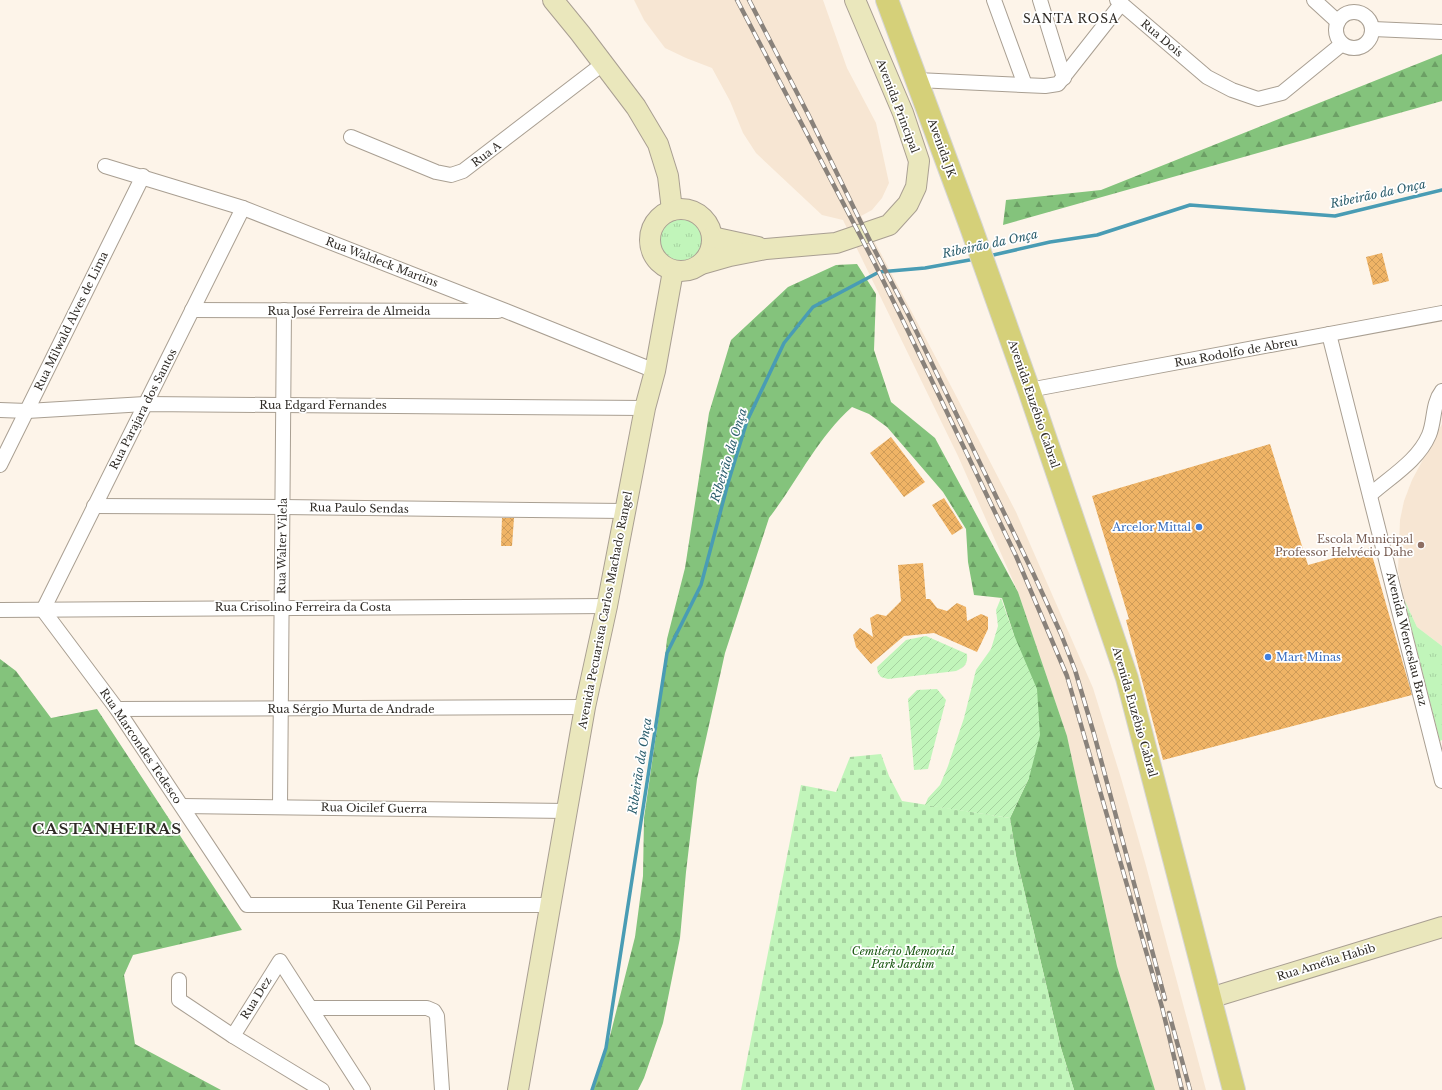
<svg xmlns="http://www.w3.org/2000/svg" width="1442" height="1090" font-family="'Libre Baskerville',serif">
<defs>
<pattern id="grass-tufts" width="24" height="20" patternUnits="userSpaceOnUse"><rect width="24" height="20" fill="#c1f5ba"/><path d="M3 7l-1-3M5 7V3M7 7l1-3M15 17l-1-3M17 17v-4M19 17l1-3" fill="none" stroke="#a6d2a0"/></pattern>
<pattern id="forest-firs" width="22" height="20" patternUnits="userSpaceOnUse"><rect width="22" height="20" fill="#84c37c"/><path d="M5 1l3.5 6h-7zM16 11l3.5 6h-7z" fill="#6c9f65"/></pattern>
<pattern id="cemetery-stones" width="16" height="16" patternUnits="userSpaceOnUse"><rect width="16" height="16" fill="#c1f5ba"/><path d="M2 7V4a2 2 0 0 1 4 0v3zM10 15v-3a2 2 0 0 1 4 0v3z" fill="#a6d2a0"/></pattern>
<pattern id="garden-furrows" width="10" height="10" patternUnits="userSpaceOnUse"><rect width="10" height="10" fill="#c1f5ba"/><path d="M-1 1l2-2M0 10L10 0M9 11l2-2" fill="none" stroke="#a6d2a0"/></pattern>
<pattern id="building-cross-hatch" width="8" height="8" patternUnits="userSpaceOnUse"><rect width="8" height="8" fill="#f0b466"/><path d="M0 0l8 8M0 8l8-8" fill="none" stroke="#ce9b58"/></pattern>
</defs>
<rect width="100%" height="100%" fill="#fdf4e9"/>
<g fill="#f7e6d3">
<path d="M 634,0 L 823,0 L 847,68 L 876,123 L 889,183 L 882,198 L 872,210 L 861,216 L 953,390 L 1016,512 L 1093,688 L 1121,778 L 1145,862 L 1206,1090 L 1155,1090 L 1117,966 L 1067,736 L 1018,592 L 958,456 L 843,220 L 822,215 L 756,153 L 743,133 L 730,101 L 712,68 L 686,58 L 665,48 L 644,20 Z"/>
<path d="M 1442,424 L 1442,646 L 1417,627 L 1404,599 L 1398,570 L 1400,520 L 1404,501 L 1412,480 Z"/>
</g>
<g fill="url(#grass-tufts)">
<circle cx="681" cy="240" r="26"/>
<path d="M 1404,599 L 1417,627 L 1442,646 L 1442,740 L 1440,741 Z"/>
</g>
<g fill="url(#forest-firs)">
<path d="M 1442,54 L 1442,101 L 1003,225 L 1006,200 L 1101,190 Z"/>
<path d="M 857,264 L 876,294 L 874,350 L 891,402 L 935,438 L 1018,592 L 1067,736 L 1117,966 L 1155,1090 L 1074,1090 L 1061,1048 L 1016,856 L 1010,818 L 1029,778 L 1014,635 L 1002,598 L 974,595 L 968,562 L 966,529 L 943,492 L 887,427 L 869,414 L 852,407 C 817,438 797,482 769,518 L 725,653 L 697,779 L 686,872 L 680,938 L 663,1023 L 644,1078 L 638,1090 L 592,1090 L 610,1036 L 635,937 L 643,876 L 644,818 L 659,714 L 667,639 L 685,568 L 709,413 L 731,340 L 788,287 L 836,265 Z"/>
<path d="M 0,659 L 16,671 L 51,718 L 97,709 L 242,930 L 133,955 L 124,975 L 135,1044 L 221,1090 L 0,1090 Z"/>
</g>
<path fill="url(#cemetery-stones)" d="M 881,754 L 889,776 L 902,801 L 1010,818 L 1016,856 L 1061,1048 L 1074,1090 L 741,1090 L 801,785 L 836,792 L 850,757 Z"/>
<g fill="url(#garden-furrows)">
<path d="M 1001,598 L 1014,635 L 1037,689 L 1040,735 L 1029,778 L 1010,818 L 925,805 L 928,798 L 940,785 L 948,766 L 964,718 L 976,670 L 991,649 L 998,626 L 996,610 Z"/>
<path d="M 926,636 L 967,654 C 968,663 965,667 956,671 L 888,679 L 881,677 L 878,673 L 877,667 L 906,640 Z"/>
<path d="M 937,689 L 946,700 L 928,769 L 914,770 L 908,699 L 917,690 Z"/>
</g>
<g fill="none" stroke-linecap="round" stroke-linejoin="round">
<g stroke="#499cb4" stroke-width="3.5">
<path d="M 989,256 L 1050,242 L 1097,235 L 1190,205 L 1335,216 L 1442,190"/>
<path d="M 592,1090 L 606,1048 L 667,653 L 701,585 L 728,483 L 747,421 L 784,343 L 813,307 L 879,272 L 925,268 L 975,259"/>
</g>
</g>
<g fill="url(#building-cross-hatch)">
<path d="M 1382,253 L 1389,281 L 1373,285 L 1366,257 Z"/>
<path d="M 891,437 L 925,482 L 904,497 L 870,453 Z"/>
<path d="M 1270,444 L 1308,565 L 1370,548 L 1412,695 L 1163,760 L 1126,620 L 1129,619 L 1092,496 Z"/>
<path d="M 944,498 L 963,528 L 952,535 L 932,505 Z"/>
<path d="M 502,518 L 514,518 L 512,546 L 501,546 Z"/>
<path d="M 923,563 L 926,599 L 930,599 L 937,608 L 947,611 L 957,603 L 966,607 L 967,621 L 981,614 L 988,617 L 988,629 L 977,652 L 934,633 L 904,636 L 871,664 L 856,647 L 853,635 L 860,628 L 873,637 L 870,618 L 877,614 L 886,616 L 901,601 L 898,565 Z"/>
</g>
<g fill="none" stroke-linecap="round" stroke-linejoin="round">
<defs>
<g id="street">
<path d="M 994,0 L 1025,85"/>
<path d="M 1040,0 L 1064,78"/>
<path d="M 1117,0 L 1207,77 L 1232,90 L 1258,99 L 1282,93 L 1342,44"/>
<path d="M 1314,0 L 1338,22"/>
<circle cx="1354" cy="30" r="18"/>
<path d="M 1373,29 L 1442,32"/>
<path d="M 917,80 L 1045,86 L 1058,84 L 1121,4"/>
<path d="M 351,137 L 436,172 L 451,175 L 463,171 L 604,63"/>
<path d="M 105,166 L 243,208 L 506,311 L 655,371"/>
<path d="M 243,208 L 43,610 L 117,709 L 247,905 L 551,905"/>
<path d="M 192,310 L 498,311"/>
<path d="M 1329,334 L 1442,781"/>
<path d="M 1029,390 L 1442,313"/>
<path d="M 0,410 L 27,411 L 145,404 L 645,408"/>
<path d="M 0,465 L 143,176"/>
<path d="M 1370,495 C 1390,477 1418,461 1429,435 C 1435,421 1432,404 1442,391"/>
<path d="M 94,506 L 282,507 L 624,511"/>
<path d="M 0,610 L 607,606"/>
<path d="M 117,709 L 585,707"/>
<path d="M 182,806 L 567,811"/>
<path d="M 280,806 L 284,310"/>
<path d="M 179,980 L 179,1000 L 233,1036 L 322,1090"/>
<path d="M 311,1008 L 427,1008 L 434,1011 L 437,1016 L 442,1090"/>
<path d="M 233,1036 L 280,961 L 363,1090"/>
</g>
<g id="secondary">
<path d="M 553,0 L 580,33 L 636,107 L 658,144 L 668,176 L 672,210"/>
<circle cx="681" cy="240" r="31"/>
<path d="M 712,237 L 758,247"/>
<path d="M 702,264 L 730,256 L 766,249 L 836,243 L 889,225 L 908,204 L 916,187 L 919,161 L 903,113 L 855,0"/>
<path d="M 1210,998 L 1442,927"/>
<path d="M 518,1090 L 585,707 L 607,606 L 645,408 L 655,371 L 673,271"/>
</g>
<path id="primary" d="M 887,0 L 971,227 L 1029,390 L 1127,678 L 1234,1090"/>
</defs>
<use href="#street" stroke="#a99f92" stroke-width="16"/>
<use href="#secondary" stroke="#a99f92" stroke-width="22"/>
<use href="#primary" stroke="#d5d5d4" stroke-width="24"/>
<use href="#street" stroke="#fff" stroke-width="14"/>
<use href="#secondary" stroke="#eae7bc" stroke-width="20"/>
<use href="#primary" stroke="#d5d079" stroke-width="22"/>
<defs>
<g id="rail">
<path d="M 737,0 L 875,264 L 908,331 L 1016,556 L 1067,676 L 1162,1007 L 1182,1090"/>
<path d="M 749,0 L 808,114 L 871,243 L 907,312 L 1034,575 L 1061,634 L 1075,670 L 1094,734 L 1165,999"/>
<path d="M 1169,1013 L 1190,1090"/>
</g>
</defs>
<use href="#rail" stroke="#89827b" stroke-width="4.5"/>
<use href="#rail" stroke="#fff" stroke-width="3" stroke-dasharray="9" stroke-linecap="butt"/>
</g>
<g fill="#3f7fe0" stroke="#fff" stroke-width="1.5">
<circle cx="1199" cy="527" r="4"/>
<circle cx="1268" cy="657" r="4"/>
</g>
<circle fill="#8d6e63" stroke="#fff" stroke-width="1.5" cx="1421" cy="545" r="4"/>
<g text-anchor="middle" stroke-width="3.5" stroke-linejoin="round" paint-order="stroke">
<g font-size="11" fill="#2f2b26" stroke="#fff">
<text transform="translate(1162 38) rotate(40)" y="4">Rua Dois</text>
<text transform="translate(898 106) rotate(69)" y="4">Avenida Principal</text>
<text transform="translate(942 148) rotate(70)" y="4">Avenida JK</text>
<text transform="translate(486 154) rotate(-37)" y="4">Rua A</text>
<text transform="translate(382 262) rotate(21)" y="4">Rua Waldeck Martins</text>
<text x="349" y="315">Rua José Ferreira de Almeida</text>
<text transform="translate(71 321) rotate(-64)" y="4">Rua Milwald Alves de Lima</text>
<text transform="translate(1236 352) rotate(-10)" y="4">Rua Rodolfo de Abreu</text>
<text transform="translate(1034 404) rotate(71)" y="4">Avenida Euzébio Cabral</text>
<text x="323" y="409">Rua Edgard Fernandes</text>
<text transform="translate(143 409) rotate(-63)" y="4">Rua Parajara dos Santos</text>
<text transform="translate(359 508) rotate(1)" y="4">Rua Paulo Sendas</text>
<text transform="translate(282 546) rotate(-89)" y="4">Rua Walter Vilela</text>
<text x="303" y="611">Rua Crisolino Ferreira da Costa</text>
<text transform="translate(605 610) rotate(-79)" y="4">Avenida Pecuarista Carlos Machado Rangel</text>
<text transform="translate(1407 639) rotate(76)" y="4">Avenida Wenceslau Braz</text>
<text x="351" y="713">Rua Sérgio Murta de Andrade</text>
<text transform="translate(1135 712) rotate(74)" y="4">Avenida Euzébio Cabral</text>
<text transform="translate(141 746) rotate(56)" y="4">Rua Marcondes Tedesco</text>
<text transform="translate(374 808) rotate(1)" y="4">Rua Oicilef Guerra</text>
<text x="399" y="909">Rua Tenente Gil Pereira</text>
<text transform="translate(1326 962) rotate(-17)" y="4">Rua Amélia Habib</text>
<text transform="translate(256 998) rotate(-58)" y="4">Rua Dez</text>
</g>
<g font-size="11" fill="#366cbe" stroke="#fff" text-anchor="end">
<text x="1191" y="531">Arcelor Mittal</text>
<text x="1276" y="661" text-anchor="start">Mart Minas</text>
</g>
<g font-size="11" fill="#785e54" stroke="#fff" text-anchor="end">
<text x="1413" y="543">Escola Municipal<tspan x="1413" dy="13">Professor Helvécio Dahe</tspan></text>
</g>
<g font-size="11" font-style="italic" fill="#195711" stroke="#fff">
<text x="903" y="955">Cemitério Memorial<tspan x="903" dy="13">Park Jardim</tspan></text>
</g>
<g font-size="12" letter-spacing="1" fill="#2f2b26" stroke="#fff">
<text x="1071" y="23">SANTA ROSA</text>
</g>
<g font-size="12" font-style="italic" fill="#2d5f6e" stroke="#fff">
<text transform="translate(1378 194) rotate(-12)" y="4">Ribeirão da Onça</text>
<text transform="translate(990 244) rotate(-12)" y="4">Ribeirão da Onça</text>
<text transform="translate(729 455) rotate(-73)" y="4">Ribeirão da Onça</text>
<text transform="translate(640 766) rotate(-81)" y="4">Ribeirão da Onça</text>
</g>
<g font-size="15" font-weight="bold" letter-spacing="1" fill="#2f2b26" stroke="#fff">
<text x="107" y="834">CASTANHEIRAS</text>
</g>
</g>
</svg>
